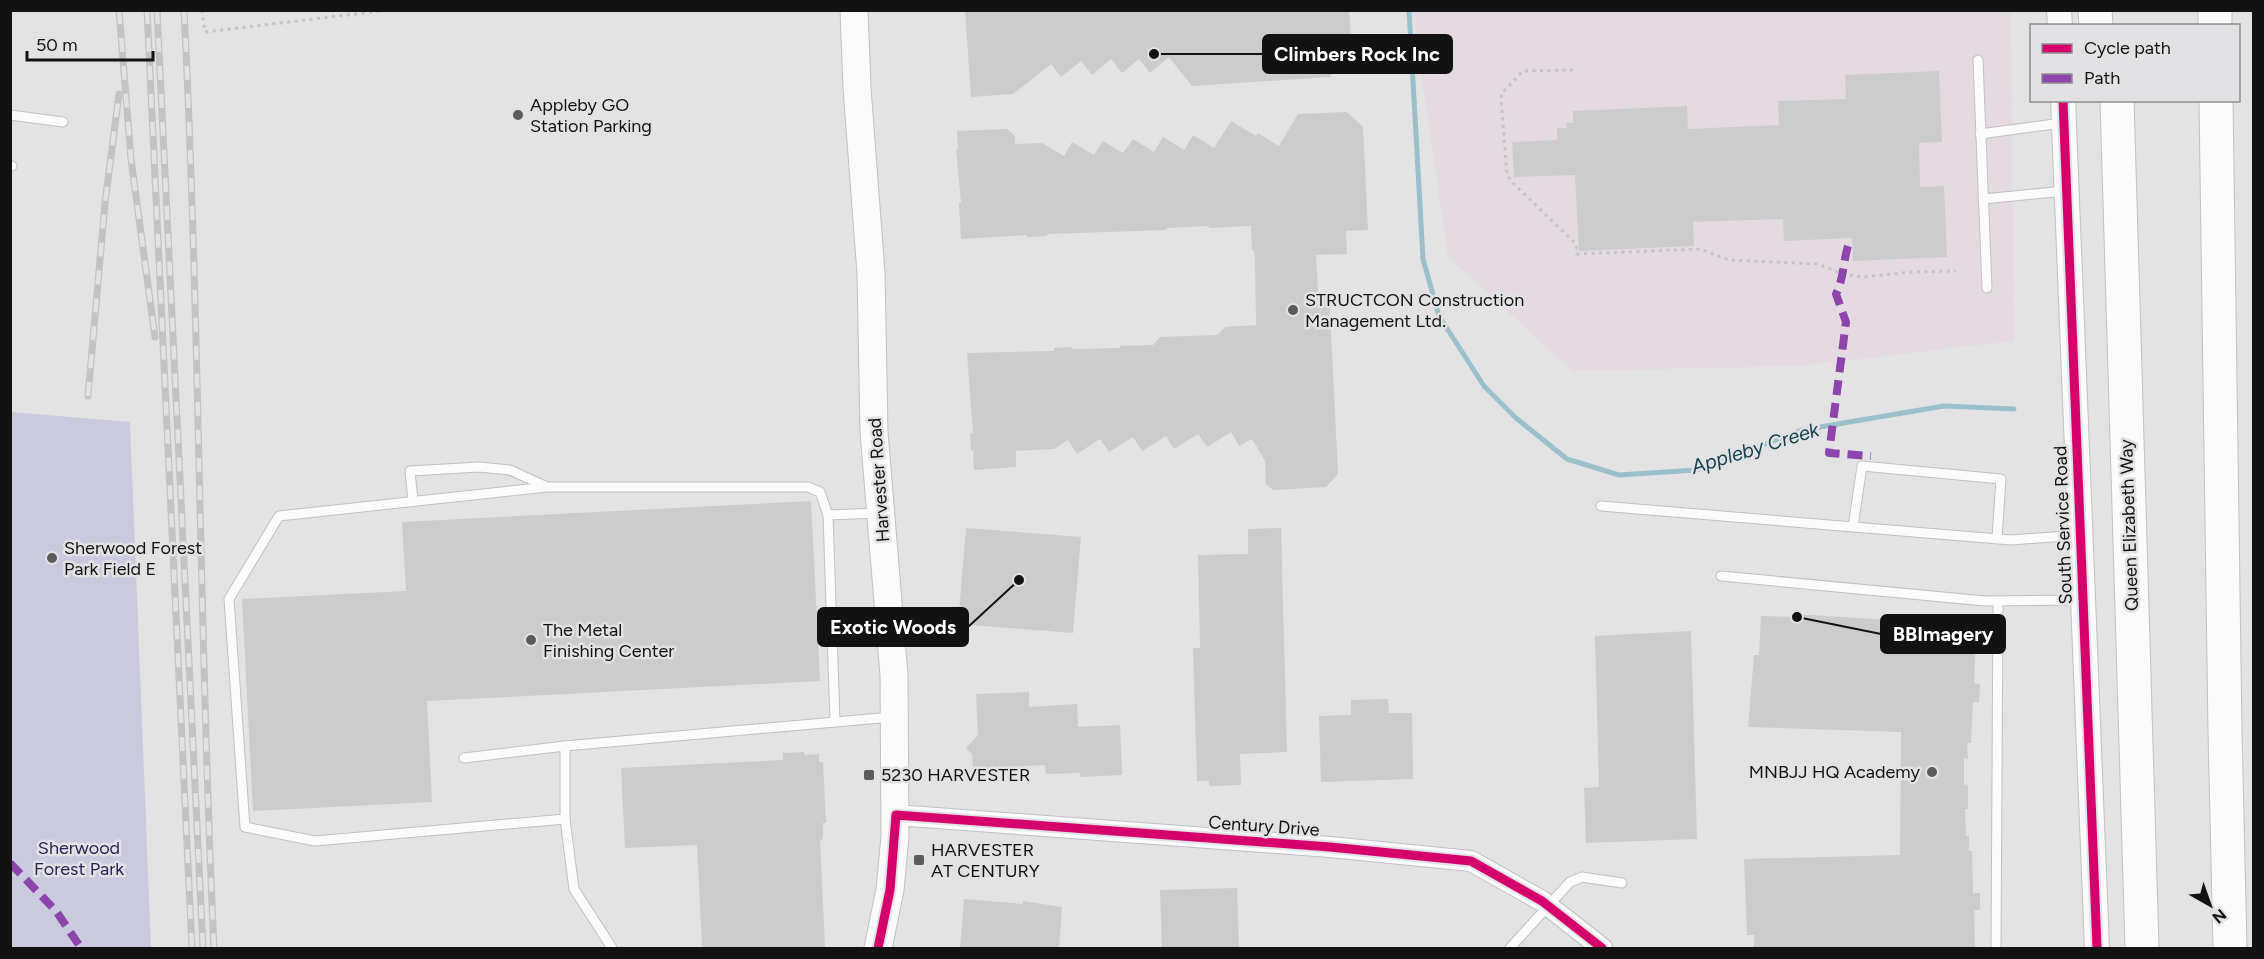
<svg xmlns="http://www.w3.org/2000/svg" width="2264" height="959" font-family="Figtree,sans-serif">
<rect width="100%" height="100%" fill="#e3e3e4"/>
<path fill="#e5dae2" d="M 1412,11 L 2011,11 L 2014,341 L 1800,366 L 1572,371 L 1448,257 Z"/>
<path fill="#cacade" d="M 11,412 L 130,422 L 151,948 L 11,948 Z"/>
<g fill="none" stroke-linecap="round" stroke-linejoin="round">
<path stroke="#9ac0cc" stroke-width="5" d="M 1409,10 L 1423,259 L 1439,316 L 1484,386 L 1516,418 L 1567,459 L 1619,475 L 1697,470 L 1802,430 L 1944,406 L 2014,409"/>
</g>
<g fill="#cdcccc">
<path d="M 965,10 L 1349,10 L 1352,53 L 1329,54 L 1331,77 L 1192,86 L 1169,57 L 1150,73 L 1139,59 L 1122,73 L 1111,59 L 1092,75 L 1081,61 L 1061,77 L 1051,64 L 1013,94 L 971,97 Z"/>
<path d="M 1939,71 L 1942,142 L 1919,143 L 1920,187 L 1944,186 L 1947,257 L 1853,261 L 1852,238 L 1784,241 L 1783,219 L 1693,222 L 1694,246 L 1579,251 L 1575,175 L 1514,177 L 1512,142 L 1557,140 L 1557,128 L 1567,128 L 1566,123 L 1573,123 L 1573,111 L 1687,106 L 1688,129 L 1779,125 L 1778,101 L 1846,99 L 1845,75 Z"/>
<path d="M 1347,112 L 1363,127 L 1368,230 L 1346,231 L 1347,254 L 1316,255 L 1318,292 L 1329,291 L 1338,474 L 1326,487 L 1273,490 L 1266,484 L 1265,461 L 1252,439 L 1239,446 L 1231,432 L 1207,447 L 1198,434 L 1174,449 L 1166,436 L 1142,451 L 1133,437 L 1109,452 L 1100,439 L 1077,454 L 1068,440 L 1054,449 L 1016,451 L 1016,467 L 974,470 L 973,450 L 971,450 L 970,434 L 973,433 L 967,353 L 1054,351 L 1054,348 L 1072,347 L 1072,349 L 1120,348 L 1120,346 L 1153,345 L 1160,337 L 1218,335 L 1225,327 L 1256,325 L 1255,259 L 1254,251 L 1252,251 L 1251,226 L 1209,228 L 1209,226 L 1166,228 L 1167,230 L 1047,234 L 1047,236 L 1027,237 L 1027,235 L 961,239 L 959,203 L 961,202 L 956,149 L 958,149 L 957,131 L 1007,129 L 1015,136 L 1015,144 L 1042,143 L 1064,156 L 1072,142 L 1094,155 L 1103,141 L 1123,153 L 1133,139 L 1154,152 L 1163,137 L 1184,150 L 1193,135 L 1214,148 L 1231,121 L 1256,136 L 1258,133 L 1279,146 L 1298,114 Z"/>
<path d="M 811,501 L 820,681 L 427,701 L 432,802 L 253,811 L 242,599 L 406,591 L 402,522 Z"/>
<path d="M 966,528 L 1081,537 L 1073,633 L 958,624 Z"/>
<path d="M 1281,528 L 1287,752 L 1240,754 L 1241,785 L 1209,786 L 1209,781 L 1197,781 L 1193,648 L 1200,648 L 1198,555 L 1248,554 L 1248,529 Z"/>
<path d="M 1794,614 L 1905,621 L 1905,616 L 1918,616 L 1918,621 L 1967,625 L 1974,619 L 1983,629 L 1976,635 L 1974,683 L 1980,684 L 1979,702 L 1973,702 L 1971,743 L 1967,743 L 1968,759 L 1964,758 L 1964,784 L 1968,785 L 1968,809 L 1965,809 L 1966,836 L 1969,836 L 1969,851 L 1972,851 L 1973,893 L 1980,893 L 1980,910 L 1974,910 L 1975,948 L 1754,948 L 1754,935 L 1747,935 L 1744,859 L 1900,855 L 1901,732 L 1748,727 L 1754,655 L 1759,655 L 1761,616 L 1794,617 Z"/>
<path d="M 1691,631 L 1697,839 L 1586,843 L 1584,788 L 1599,787 L 1595,636 Z"/>
<path d="M 1029,692 L 1029,707 L 1077,704 L 1078,727 L 1120,725 L 1122,775 L 1080,777 L 1080,773 L 1046,774 L 1045,765 L 973,769 L 972,754 L 966,748 L 978,735 L 976,694 Z"/>
<path d="M 1388,699 L 1389,713 L 1412,713 L 1413,779 L 1321,782 L 1319,716 L 1351,715 L 1351,700 Z"/>
<path d="M 804,752 L 805,755 L 819,754 L 819,762 L 823,762 L 826,823 L 823,823 L 823,839 L 820,840 L 825,947 L 702,948 L 697,845 L 625,848 L 621,768 L 783,760 L 783,753 Z"/>
<path d="M 1237,888 L 1239,948 L 1162,948 L 1160,890 Z"/>
<path d="M 964,899 L 1023,904 L 1023,901 L 1062,907 L 1059,948 L 960,948 Z"/>
</g>
<g fill="none" stroke-linecap="round" stroke-linejoin="round">
<defs>
<g id="service">
<path d="M 1978,60 L 1987,288"/>
<path d="M 10,115 L 63,122"/>
<path d="M 1980,134 L 2062,123"/>
<path d="M 10,166 L 12,166"/>
<path d="M 1983,199 L 2064,191"/>
<path d="M 413,501 L 410,471 L 479,467 L 510,470 L 545,486"/>
<path d="M 1601,506 L 2011,540 L 2080,535"/>
<path d="M 879,513 L 828,515 L 820,492 L 808,487 L 547,487 L 279,516 L 229,599 L 245,827 L 315,841 L 565,819 L 565,746 L 892,717"/>
<path d="M 828,515 L 835,721"/>
<path d="M 1853,527 L 1862,466 L 2001,479 L 1997,538"/>
<path d="M 1721,576 L 1985,601 L 2083,600"/>
<path d="M 464,758 L 565,746"/>
<path d="M 565,819 L 574,889 L 612,948"/>
<path d="M 1510,948 L 1570,882 L 1582,877 L 1622,883"/>
<path d="M 1996,948 L 1998,601"/>
</g>
<path id="minor" d="M 896,815 L 1330,847 L 1471,861 L 1542,901 L 1602,948"/>
<g id="tertiary">
<path d="M 2059,10 L 2060,26"/>
<path d="M 2063,100 L 2097,948"/>
</g>
<path id="secondary" d="M 854,10 L 857,88 L 871,273 L 874,432 L 894,675 L 895,836 L 890,890 L 878,948"/>
<g id="motorway">
<path d="M 2095,10 L 2096,26"/>
<path d="M 2215,10 L 2215,26"/>
<path d="M 2117,100 L 2142,948"/>
<path d="M 2216,100 L 2225,731 L 2230,948"/>
</g>
</defs>
<use href="#service" stroke="#c1c1c2" stroke-width="11"/>
<use href="#minor" stroke="#c1c1c2" stroke-width="22"/>
<use href="#tertiary" stroke="#c1c1c2" stroke-width="26"/>
<use href="#secondary" stroke="#c1c1c2" stroke-width="29"/>
<use href="#motorway" stroke="#c1c1c2" stroke-width="35"/>
<g stroke="#c4c4c5" stroke-width="3" stroke-dasharray="3 4.5" stroke-linecap="butt">
<path d="M 202,10 L 205,32 L 389,10"/>
<path d="M 1573,70 L 1523,71 L 1502,93 L 1501,98 L 1507,175 L 1513,183 L 1576,244 L 1577,254 L 1700,249 L 1729,260 L 1818,264 L 1843,274 L 1862,277 L 1911,272 L 1956,271"/>
</g>
<use href="#service" stroke="#fbfbfb" stroke-width="9"/>
<use href="#minor" stroke="#fbfbfb" stroke-width="20"/>
<use href="#tertiary" stroke="#fbfbfb" stroke-width="24"/>
<use href="#secondary" stroke="#fbfbfb" stroke-width="27"/>
<use href="#motorway" stroke="#fbfbfb" stroke-width="33"/>
<defs>
<g id="rail">
<path d="M 119,10 L 131,159 L 155,337"/>
<path d="M 147,10 L 192,948"/>
<path d="M 157,10 L 203,948"/>
<path d="M 184,10 C 200,323 199,636 214,948"/>
<path d="M 88,396 L 105,203 L 119,94"/>
</g>
</defs>
<use href="#rail" stroke="#c3c3c3" stroke-width="7"/>
<use href="#rail" stroke="#e2e2e5" stroke-width="4.5" stroke-dasharray="14" stroke-linecap="butt"/>
<g stroke="#8e44ad" stroke-width="8" stroke-dasharray="15 8" stroke-linecap="butt">
<path d="M 1848,246 C 1843,262 1844,278 1836,294 L 1846,322 L 1829,453 L 1871,456"/>
<path d="M 10,863 L 56,911 L 81,948"/>
</g>
<defs>
<g id="cycleway">
<path d="M 2063,100 L 2097,948"/>
<path d="M 878,948 L 890,890 L 896,815 L 1330,847 L 1471,861 L 1542,901 L 1602,948"/>
</g>
</defs>
<use href="#cycleway" stroke="#e2e2e5" stroke-width="13"/>
<use href="#cycleway" stroke="#d6006c" stroke-width="9"/>
</g>
<g fill="#5b5b5c" stroke="#e2e2e5" stroke-width="2">
<circle cx="518" cy="115" r="6"/>
<circle cx="1293" cy="310" r="6"/>
<circle cx="52" cy="558" r="6"/>
<circle cx="531" cy="640" r="6"/>
<circle cx="1932" cy="772" r="6"/>
<rect x="863" y="769" width="12" height="12" rx="3"/>
<rect x="913" y="854" width="12" height="12" rx="3"/>
</g>
<g text-anchor="middle" stroke-width="5" stroke-linejoin="round" paint-order="stroke">
<g font-size="18" fill="#121213" stroke="#e2e2e5" text-anchor="start">
<text x="530" y="111">Appleby GO<tspan x="530" dy="21">Station Parking</tspan></text>
<text x="1305" y="306">STRUCTCON Construction<tspan x="1305" dy="21">Management Ltd.</tspan></text>
<text x="64" y="554">Sherwood Forest<tspan x="64" dy="21">Park Field E</tspan></text>
<text x="543" y="636">The Metal<tspan x="543" dy="21">Finishing Center</tspan></text>
<text x="1920" y="778" text-anchor="end">MNBJJ HQ Academy</text>
<text x="881" y="781">5230 HARVESTER</text>
<text x="931" y="856">HARVESTER<tspan x="931" dy="21">AT CENTURY</tspan></text>
</g>
<g font-size="18" fill="#121213" stroke="#e2e2e5">
<text transform="translate(879 480) rotate(-94)" y="6">Harvester Road</text>
<text transform="translate(2063 525) rotate(-92)" y="6">South Service Road</text>
<text transform="translate(2129 525) rotate(-92)" y="6">Queen Elizabeth Way</text>
<text transform="translate(1264 826) rotate(4)" y="6">Century Drive</text>
</g>
<g font-size="18" fill="#2a2357" stroke="#e2e2e5">
<text x="79" y="854">Sherwood<tspan x="79" dy="21">Forest Park</tspan></text>
</g>
<g font-size="20" font-style="italic" fill="#11424e" stroke="#e2e2e5">
<text transform="translate(1755 448) rotate(-17)" y="7">Appleby Creek</text>
</g>
</g>
<path fill="none" stroke="#121213" stroke-width="2" d="M1154 54L1263 54M1019 580L968 627M1797 617L1881 634"/>
<g fill="#121213" stroke="#e2e2e5" stroke-width="2">
<circle cx="1154" cy="54" r="6"/>
<circle cx="1019" cy="580" r="6"/>
<circle cx="1797" cy="617" r="6"/>
</g>
<g fill="#121213" stroke="#121213" stroke-width="2">
<rect x="1263" y="35" width="189" height="38" rx="6"/>
<rect x="818" y="608" width="150" height="38" rx="6"/>
<rect x="1881" y="615" width="124" height="38" rx="6"/>
</g>
<g font-size="20" text-anchor="middle" font-weight="bold" fill="#fff">
<text x="1357" y="61">Climbers Rock Inc</text>
<text x="893" y="634">Exotic Woods</text>
<text x="1943" y="641">BBImagery</text>
</g>
<rect width="2264" height="959" fill="none" stroke="#121213" stroke-width="24"/>
<rect x="2030" y="24" width="210" height="78" fill="#e2e2e5" stroke="#8f8f91" stroke-width="1.5"/>
<rect x="2042" y="44" width="30" height="9" fill="#d6006c" stroke="#8f8f91" stroke-width="1.5"/>
<text x="2084" y="54" font-size="18" fill="#121213">Cycle path</text>
<rect x="2042" y="74" width="30" height="9" fill="#8e44ad" stroke="#8f8f91" stroke-width="1.5"/>
<text x="2084" y="84" font-size="18" fill="#121213">Path</text>
<g transform="translate(2210 905) rotate(140)" stroke="#e2e2e5" stroke-width="4.5" paint-order="stroke">
<path d="M0-4.5L10 22L0 15L-10 22Z" fill="#121213"/>
<text y="-9" font-size="16" font-weight="bold" text-anchor="middle" fill="#121213">N</text>
</g>
<path d="M27 51v9h126v-9" fill="none" stroke="#121213" stroke-width="3"/>
<text x="36" y="51" font-size="18" fill="#121213" stroke="#e2e2e5" stroke-width="4.5" paint-order="stroke">50 m</text>
</svg>
